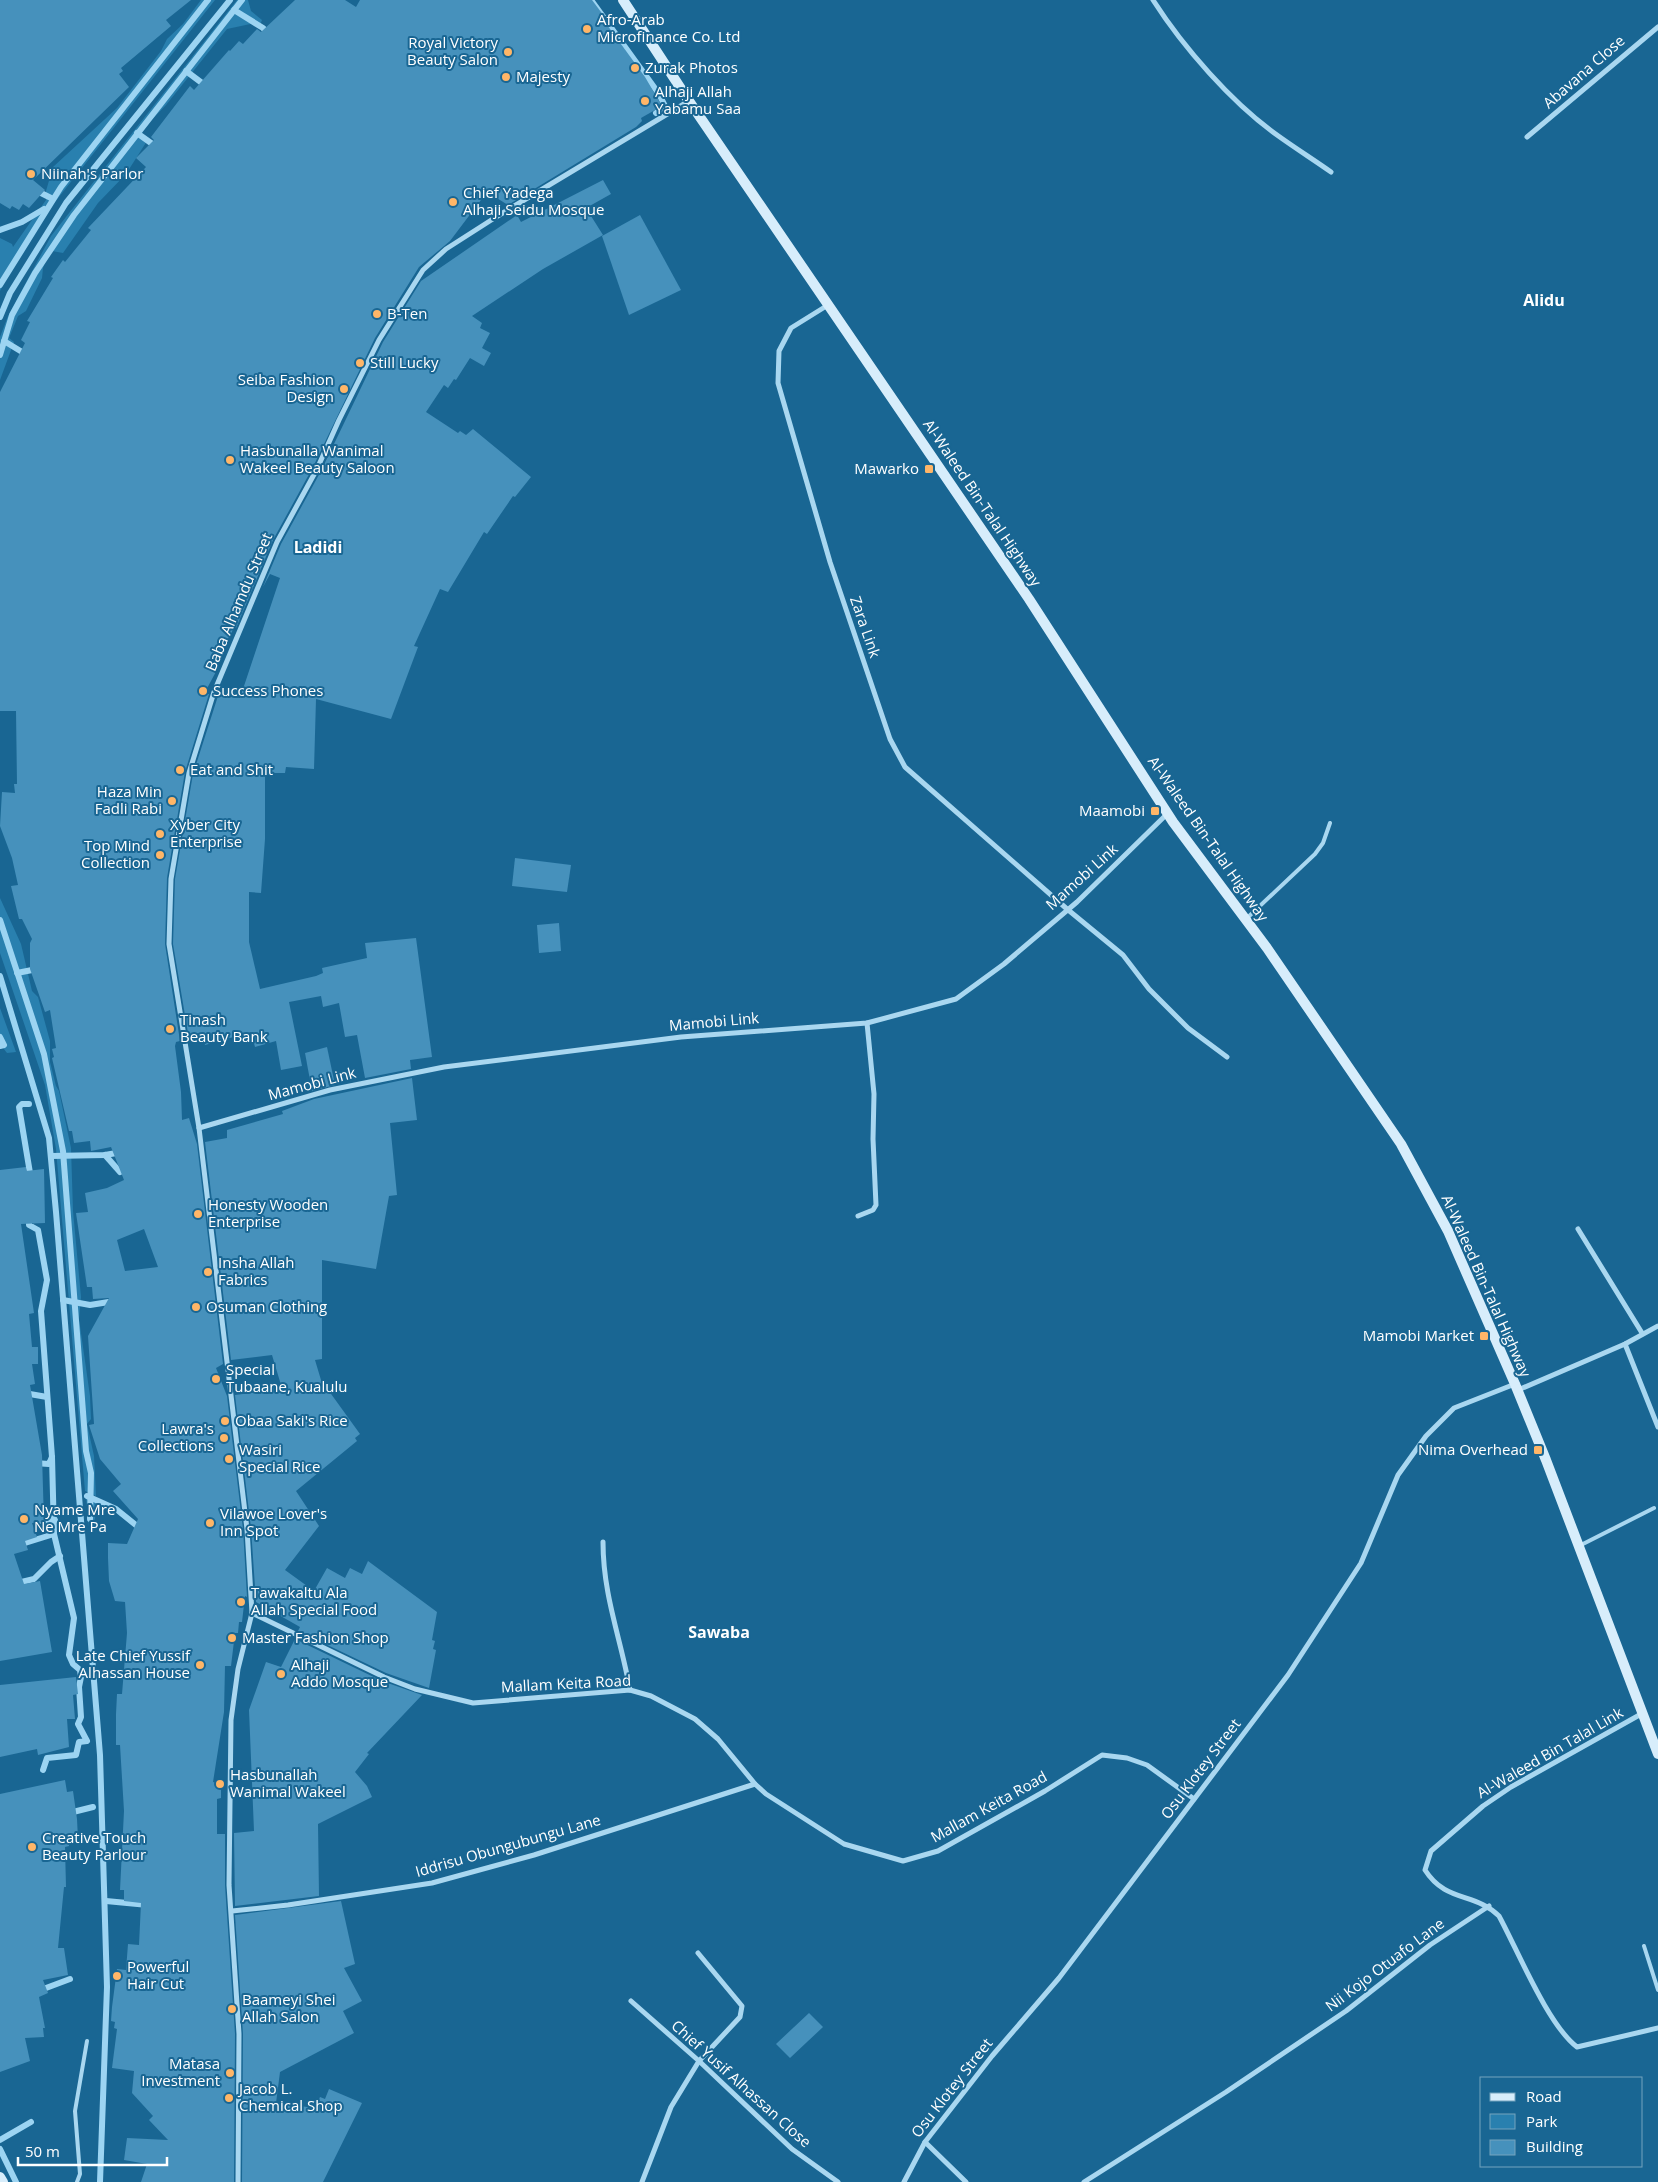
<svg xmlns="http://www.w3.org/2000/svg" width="1658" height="2182" font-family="'Open Sans',sans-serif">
<rect width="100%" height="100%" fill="#196693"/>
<g fill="#2980af">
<path d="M 201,0 L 215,0 L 51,207 L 11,269 L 0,291 L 0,238 L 12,244 L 13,247 L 46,200 L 46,191 L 53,167 L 117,108 L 161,51 L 167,39 L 183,24 Z"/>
<path d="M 237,0 L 248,0 L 251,11 L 262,20 L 260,25 L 255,23 L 227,29 L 166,105 L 143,129 L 142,134 L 147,141 L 126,174 L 98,203 L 63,253 L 52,251 L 47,256 L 43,268 L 42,278 L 26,311 L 18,316 L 9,338 L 14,342 L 0,380 L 0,337 L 8,316 L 51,236 Z"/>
<path d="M 0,898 L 21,944 L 32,991 L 38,997 L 50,1041 L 50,1062 L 56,1086 L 59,1091 L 71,1148 L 73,1211 L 81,1297 L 79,1319 L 90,1396 L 91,1419 L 87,1424 L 94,1456 L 96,1496 L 85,1491 L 56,1149 L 45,1085 L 0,953 Z"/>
<path d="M 0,1008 L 16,1052 L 7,1053 L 0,1044 Z"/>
<path d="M 86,1497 L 96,1502 L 95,1519 L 89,1527 Z"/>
</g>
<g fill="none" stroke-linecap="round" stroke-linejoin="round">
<g stroke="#9cd4f2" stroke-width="6">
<path d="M 591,0 L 659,94 L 665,106 L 656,113"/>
<path d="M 234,10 L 263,28 L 269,35"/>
<path d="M 186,71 L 206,86"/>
<path d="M 137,133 L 158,148"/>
<path d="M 35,190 L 53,199"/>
<path d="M 0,230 L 22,222 L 44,209"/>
<path d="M 0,285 L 61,187 L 208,0"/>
<path d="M 0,317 L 10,293 L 66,203 L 230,0"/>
<path d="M 4,341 L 27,355"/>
<path d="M 0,355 L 12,315 L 35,273 L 74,215 L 242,0"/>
<path d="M 0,920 L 44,1054 L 63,1151 L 86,1451 L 91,1473 L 90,1519"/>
<path d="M 17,973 L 37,969"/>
<path d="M 0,976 L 49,1138 L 56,1212 L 100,1755 L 107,1987 L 100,2182"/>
<path d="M 0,1037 L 4,1045 L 0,1046"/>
<path d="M 29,1104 L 22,1104 L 19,1107 L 31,1179"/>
<path d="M 105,1155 L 120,1172"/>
<path d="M 51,1156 L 105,1155 L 122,1152"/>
<path d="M 29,1216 L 29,1225 L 38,1230 L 47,1280 L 41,1311 L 52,1457 L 54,1534 L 74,1618 L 69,1655 L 73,1664 L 80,1670 L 81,1677 L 79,1687 L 81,1717 L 78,1724 L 87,1741 L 79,1742 L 76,1755 L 47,1758 L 43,1770"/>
<path d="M 63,1300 L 90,1305 L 115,1301"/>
<path d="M 24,1393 L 47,1397"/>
<path d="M 34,1463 L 49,1464 L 52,1457"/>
<path d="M 87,1496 L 116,1509 L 142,1530"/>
<path d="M 35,1520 L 44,1522 L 55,1520"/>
<path d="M 25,1543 L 54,1534"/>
<path d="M 0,1587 L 34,1579 L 51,1562 L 60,1556"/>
<path d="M 69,1813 L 93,1807"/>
<path d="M 106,1901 L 148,1905"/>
<path d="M 38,1991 L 70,1979"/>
<path d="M 0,2140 L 31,2122"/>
<path d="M 0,2149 L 16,2182"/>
</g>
</g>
<g fill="#4691bc" fill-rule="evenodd">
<path d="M 0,0 L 191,0 L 166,20 L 171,26 L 121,68 L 123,71 L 119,74 L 129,87 L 33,180 L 45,190 L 29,208 L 23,204 L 19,210 L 12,206 L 10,209 L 0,203 Z"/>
<path d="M 295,0 L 345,0 L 356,7 L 360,0 L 592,0 L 604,16 L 602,18 L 645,77 L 662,106 L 641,118 L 642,121 L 636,127 L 508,205 L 487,192 L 450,241 L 419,267 L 375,338 L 313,467 L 273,540 L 236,628 L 234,628 L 214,664 L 219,666 L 204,694 L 209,694 L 185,772 L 167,878 L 165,944 L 180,1041 L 176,1042 L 175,1046 L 181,1092 L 182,1120 L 189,1118 L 197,1144 L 223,1364 L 216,1368 L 227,1396 L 243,1529 L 247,1597 L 245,1596 L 242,1622 L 239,1622 L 238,1633 L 235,1633 L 231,1666 L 225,1666 L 224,1712 L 213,1782 L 221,1784 L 221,1798 L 217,1799 L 217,1834 L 225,1834 L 225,1885 L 235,2034 L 234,2182 L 141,2182 L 147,2164 L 124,2160 L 127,2138 L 168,2140 L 149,2120 L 153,2116 L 132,2093 L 134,2071 L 112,2068 L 117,2029 L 114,2028 L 115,2022 L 111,2021 L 112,2007 L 117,1969 L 126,1970 L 128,1944 L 139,1945 L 141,1903 L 124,1901 L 124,1890 L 120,1890 L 124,1811 L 120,1745 L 116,1745 L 116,1714 L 117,1694 L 122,1694 L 127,1633 L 125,1602 L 115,1601 L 109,1581 L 108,1558 L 108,1543 L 127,1544 L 138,1519 L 113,1491 L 121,1484 L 100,1459 L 89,1425 L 94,1424 L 88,1336 L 109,1298 L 93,1299 L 92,1287 L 87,1287 L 76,1213 L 88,1212 L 85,1193 L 107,1188 L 124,1180 L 111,1147 L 91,1151 L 90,1141 L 74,1143 L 72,1131 L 69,1131 L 52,1058 L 54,1057 L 52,1049 L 56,1048 L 50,1010 L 45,1012 L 30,969 L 30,943 L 32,939 L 22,919 L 19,919 L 11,886 L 18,885 L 12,858 L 0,826 L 2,792 L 15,793 L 14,784 L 17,784 L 16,711 L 0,711 L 0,392 L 25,343 L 21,340 L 30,322 L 27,321 L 53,278 L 51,277 L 63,260 L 65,262 L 91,230 L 88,228 L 146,167 L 136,158 L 154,140 L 151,137 L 190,86 L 194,90 L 229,50 L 230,51 L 239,41 L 243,44 L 257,29 L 261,32 ZM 144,1229 L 158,1267 L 125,1271 L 117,1240 Z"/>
<path d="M 603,180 L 611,194 L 586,208 L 603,235 L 543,269 L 472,316 L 482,323 L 480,328 L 490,333 L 482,348 L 491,353 L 484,366 L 470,358 L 456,380 L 454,379 L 448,388 L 444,385 L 426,412 L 458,433 L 460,431 L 466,435 L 473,429 L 531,477 L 515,497 L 513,496 L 487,534 L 484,532 L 448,592 L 440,589 L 414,646 L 418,647 L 391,719 L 316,699 L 314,769 L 286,767 L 285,773 L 265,773 L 265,839 L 261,893 L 249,892 L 249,942 L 260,989 L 316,976 L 323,973 L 322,968 L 367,958 L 365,943 L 416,938 L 432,1057 L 410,1060 L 411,1069 L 365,1078 L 357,1035 L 345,1037 L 339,1003 L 323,1007 L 321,996 L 289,1002 L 302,1066 L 281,1070 L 276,1041 L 255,1047 L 251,1032 L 205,1045 L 203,1035 L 189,1039 L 173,944 L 175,879 L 193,774 L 218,696 L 240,698 L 280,578 L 270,574 L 263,587 L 281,544 L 321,471 L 383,342 L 421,281 L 517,215 L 521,222 Z"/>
<path d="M 640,215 L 681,290 L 629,315 L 602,236 Z"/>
<path d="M 515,858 L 571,865 L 567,892 L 512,886 Z"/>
<path d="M 559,923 L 561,951 L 539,953 L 537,925 Z"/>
<path d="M 327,1047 L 335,1085 L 312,1091 L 305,1053 Z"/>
<path d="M 412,1078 L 417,1120 L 390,1123 L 397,1195 L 389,1196 L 376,1269 L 322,1260 L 322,1359 L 315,1360 L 321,1380 L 360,1434 L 355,1438 L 357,1441 L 296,1491 L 319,1526 L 285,1570 L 314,1591 L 327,1568 L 345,1578 L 350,1568 L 362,1574 L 368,1561 L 437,1612 L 432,1640 L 435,1641 L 433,1649 L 436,1650 L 429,1688 L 386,1673 L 298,1631 L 300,1627 L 256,1602 L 251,1528 L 235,1395 L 265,1391 L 281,1385 L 272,1355 L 231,1360 L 205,1142 L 227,1138 L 227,1130 L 283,1114 L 282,1111 L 314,1099 Z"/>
<path d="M 26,1167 L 26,1171 L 44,1169 L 45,1223 L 21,1224 L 34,1313 L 29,1314 L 32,1347 L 38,1347 L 38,1364 L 32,1364 L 35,1384 L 30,1385 L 42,1455 L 44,1522 L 32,1523 L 37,1537 L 25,1541 L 28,1550 L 14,1554 L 24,1584 L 40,1581 L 52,1652 L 0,1661 L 0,1170 Z"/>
<path d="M 295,1639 L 382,1681 L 422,1695 L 367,1753 L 369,1754 L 355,1772 L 367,1786 L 372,1797 L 318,1824 L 319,1896 L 235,1906 L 234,1833 L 254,1831 L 249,1710 L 266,1662 L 281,1667 Z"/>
<path d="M 76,1677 L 78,1694 L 73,1695 L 75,1719 L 67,1719 L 69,1747 L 38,1755 L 37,1749 L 0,1757 L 0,1685 Z"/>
<path d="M 65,1780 L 67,1792 L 73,1791 L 77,1819 L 78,1839 L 69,1840 L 69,1846 L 65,1847 L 66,1887 L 64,1887 L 58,1948 L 64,1948 L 68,1975 L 43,1980 L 48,1993 L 39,1997 L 45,2028 L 43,2028 L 44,2037 L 25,2038 L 30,2061 L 0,2072 L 0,1794 Z"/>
<path d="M 341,1901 L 355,1964 L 344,1968 L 362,2001 L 343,2011 L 354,2033 L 280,2072 L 276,2103 L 315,2108 L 320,2097 L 325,2099 L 329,2089 L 362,2103 L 323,2182 L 242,2182 L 243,2034 L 235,1915 Z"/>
<path d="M 809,2013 L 823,2027 L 790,2058 L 776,2044 Z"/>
</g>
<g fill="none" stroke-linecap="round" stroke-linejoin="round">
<g stroke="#a9d7f0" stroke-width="4">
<path d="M 1246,919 L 1315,854 L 1323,843 L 1330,823"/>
<path d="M 1579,1546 L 1654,1508"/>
<path d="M 1644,1946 L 1658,1990"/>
<path d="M 77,2182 L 80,2174 L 75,2111 L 87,2041"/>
</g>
<g stroke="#a9d7f0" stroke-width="5">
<path d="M 1153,0 C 1183,47 1232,103 1277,135 C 1295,148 1314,160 1331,172"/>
<path d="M 1527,137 L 1658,27"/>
<path d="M 828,305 L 791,328 L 779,351 L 778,383 L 830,562 L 890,739 L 905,767 L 1067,909 L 1123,955 L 1149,989 L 1188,1028 L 1227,1057"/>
<path d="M 199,1128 L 330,1090 L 444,1067 L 681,1037 L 867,1023 L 956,999 L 1004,964 L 1077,902 L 1168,813"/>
<path d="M 858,1216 L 873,1210 L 876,1205 L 873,1139 L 874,1094 L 867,1023"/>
<path d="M 1578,1229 L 1642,1333"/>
<path d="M 1625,1344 L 1658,1427"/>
<path d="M 1518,1390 L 1625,1344 L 1658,1326"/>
<path d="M 603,1542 C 603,1596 621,1639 630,1690"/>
<path d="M 252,1613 L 384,1677 L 415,1689 L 473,1703 L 630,1690 L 651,1696 L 695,1719 L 718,1739 L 755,1784 L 766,1794 L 844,1844 L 903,1861 L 938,1851 L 1045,1791 L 1102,1755 L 1127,1758 L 1147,1765 L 1194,1799"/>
<path d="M 1643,1713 L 1511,1787 L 1483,1806 L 1431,1851 L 1425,1870 C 1446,1903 1475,1892 1499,1916 C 1518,1951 1548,2025 1577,2047 L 1658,2028"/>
<path d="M 232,1911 L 288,1905 L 432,1883 L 534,1855 L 755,1784"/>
<path d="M 631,2001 L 699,2061 L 792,2149 L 838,2182"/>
<path d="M 925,2142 L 966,2182"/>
<path d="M 238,2182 L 239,2034 L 229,1885 L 231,1720 L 238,1669 L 252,1613 L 247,1529 L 199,1128 L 169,944 L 171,879 L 189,773 L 214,692 L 277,542 L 317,469 L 339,420 L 379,340 L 423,270 L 446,249 L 496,217 L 689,101"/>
<path d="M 642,2182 L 671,2107 L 699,2061 L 740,2017 L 742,2006 L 698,1953"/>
<path d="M 904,2182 L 925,2142 L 992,2056 L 1059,1978 L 1288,1675 L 1361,1563 L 1398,1475 L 1426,1436 L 1454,1408 L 1515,1384"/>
<path d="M 1084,2182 L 1226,2092 L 1346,2011 L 1430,1945 L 1489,1906"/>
</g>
<g stroke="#d7edfb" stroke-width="10">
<path d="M 623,0 L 689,101 L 1029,599 L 1173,822 L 1267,948 L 1401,1144 L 1448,1231 L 1515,1384 L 1546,1460 L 1658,1754"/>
<path d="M 0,2177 L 3,2182"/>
</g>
</g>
<g fill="#ffb668" stroke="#196693" stroke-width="2">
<circle cx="587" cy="29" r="5"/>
<circle cx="508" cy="52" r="5"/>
<circle cx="635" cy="68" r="5"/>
<circle cx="506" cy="77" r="5"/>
<circle cx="645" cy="101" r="5"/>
<circle cx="31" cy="174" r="5"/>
<circle cx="453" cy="202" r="5"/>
<circle cx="377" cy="314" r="5"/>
<circle cx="360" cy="363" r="5"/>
<circle cx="344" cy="389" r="5"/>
<circle cx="230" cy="460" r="5"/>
<rect x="924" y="464" width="10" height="10" rx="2.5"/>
<circle cx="203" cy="691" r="5"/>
<circle cx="180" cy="770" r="5"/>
<circle cx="172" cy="801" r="5"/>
<rect x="1150" y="806" width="10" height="10" rx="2.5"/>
<circle cx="160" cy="834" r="5"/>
<circle cx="160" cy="855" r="5"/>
<circle cx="170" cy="1029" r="5"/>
<circle cx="198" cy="1214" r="5"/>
<circle cx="208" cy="1272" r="5"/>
<circle cx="196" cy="1307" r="5"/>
<rect x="1479" y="1331" width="10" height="10" rx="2.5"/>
<circle cx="216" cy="1379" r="5"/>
<circle cx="225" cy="1421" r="5"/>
<circle cx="224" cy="1438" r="5"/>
<rect x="1533" y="1445" width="10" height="10" rx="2.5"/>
<circle cx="229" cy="1459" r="5"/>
<circle cx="24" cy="1519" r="5"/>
<circle cx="210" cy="1523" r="5"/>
<circle cx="241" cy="1602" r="5"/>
<circle cx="232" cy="1638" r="5"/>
<circle cx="200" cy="1665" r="5"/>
<circle cx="281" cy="1674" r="5"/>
<circle cx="220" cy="1784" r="5"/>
<circle cx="32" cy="1847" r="5"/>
<circle cx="117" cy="1976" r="5"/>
<circle cx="232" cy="2009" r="5"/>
<circle cx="230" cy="2073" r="5"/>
<circle cx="229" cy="2098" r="5"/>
</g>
<g text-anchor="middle" stroke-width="4" stroke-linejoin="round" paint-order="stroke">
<g font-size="15" fill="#fff" stroke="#196693" text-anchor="start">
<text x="597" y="25">Afro-Arab<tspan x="597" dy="17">Microfinance Co. Ltd</tspan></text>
<text x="498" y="48" text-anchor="end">Royal Victory<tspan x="498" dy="17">Beauty Salon</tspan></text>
<text x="645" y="73">Zurak Photos</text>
<text x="516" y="82">Majesty</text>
<text x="655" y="97">Alhaji Allah<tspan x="655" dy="17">Yabamu Saa</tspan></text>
<text x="41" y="179">Niinah's Parlor</text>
<text x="463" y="198">Chief Yadega<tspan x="463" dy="17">Alhaji Seidu Mosque</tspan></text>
<text x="387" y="319">B-Ten</text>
<text x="370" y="368">Still Lucky</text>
<text x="334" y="385" text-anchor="end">Seiba Fashion<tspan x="334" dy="17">Design</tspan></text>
<text x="240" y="456">Hasbunalla Wanimal<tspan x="240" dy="17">Wakeel Beauty Saloon</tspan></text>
<text x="919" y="474" text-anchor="end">Mawarko</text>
<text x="213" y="696">Success Phones</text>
<text x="190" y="775">Eat and Shit</text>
<text x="162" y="797" text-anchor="end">Haza Min<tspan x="162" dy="17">Fadli Rabi</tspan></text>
<text x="1145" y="816" text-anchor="end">Maamobi</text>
<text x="170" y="830">Xyber City<tspan x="170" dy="17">Enterprise</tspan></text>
<text x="150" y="851" text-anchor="end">Top Mind<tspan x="150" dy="17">Collection</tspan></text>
<text x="180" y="1025">Tinash<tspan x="180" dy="17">Beauty Bank</tspan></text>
<text x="208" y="1210">Honesty Wooden<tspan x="208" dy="17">Enterprise</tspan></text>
<text x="218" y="1268">Insha Allah<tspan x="218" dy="17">Fabrics</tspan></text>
<text x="206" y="1312">Osuman Clothing</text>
<text x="1474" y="1341" text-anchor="end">Mamobi Market</text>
<text x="226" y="1375">Special<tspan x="226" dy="17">Tubaane, Kualulu</tspan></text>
<text x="235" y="1426">Obaa Saki's Rice</text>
<text x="214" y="1434" text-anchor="end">Lawra's<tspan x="214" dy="17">Collections</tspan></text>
<text x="239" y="1455">Wasiri<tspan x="239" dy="17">Special Rice</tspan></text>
<text x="1528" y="1455" text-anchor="end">Nima Overhead</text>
<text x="34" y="1515">Nyame Mre<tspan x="34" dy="17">Ne Mre Pa</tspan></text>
<text x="220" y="1519">Vilawoe Lover's<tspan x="220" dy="17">Inn Spot</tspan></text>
<text x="251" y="1598">Tawakaltu Ala<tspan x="251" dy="17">Allah Special Food</tspan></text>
<text x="242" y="1643">Master Fashion Shop</text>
<text x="190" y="1661" text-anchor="end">Late Chief Yussif<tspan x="190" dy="17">Alhassan House</tspan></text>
<text x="291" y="1670">Alhaji<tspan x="291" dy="17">Addo Mosque</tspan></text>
<text x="230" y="1780">Hasbunallah<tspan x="230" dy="17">Wanimal Wakeel</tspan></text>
<text x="42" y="1843">Creative Touch<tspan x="42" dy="17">Beauty Parlour</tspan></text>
<text x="127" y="1972">Powerful<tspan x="127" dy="17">Hair Cut</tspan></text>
<text x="242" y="2005">Baameyi Shei<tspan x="242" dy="17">Allah Salon</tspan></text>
<text x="220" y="2069" text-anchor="end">Matasa<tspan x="220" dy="17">Investment</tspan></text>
<text x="239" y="2094">Jacob L.<tspan x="239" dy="17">Chemical Shop</tspan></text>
</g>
<g font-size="15" fill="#fff" stroke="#196693">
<text transform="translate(1584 72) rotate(-41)" y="5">Abavana Close</text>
<text transform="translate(982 503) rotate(56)" y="5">Al-Waleed Bin-Talal Highway</text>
<text transform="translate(239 602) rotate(-67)" y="5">Baba Alhamdu Street</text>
<text transform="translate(865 627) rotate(71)" y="5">Zara Link</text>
<text transform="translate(1208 839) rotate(55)" y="5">Al-Waleed Bin-Talal Highway</text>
<text transform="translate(1082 877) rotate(-42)" y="5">Mamobi Link</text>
<text transform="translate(714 1022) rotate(-5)" y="5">Mamobi Link</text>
<text transform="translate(312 1084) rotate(-15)" y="5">Mamobi Link</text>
<text transform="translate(1486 1286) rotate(66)" y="5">Al-Waleed Bin-Talal Highway</text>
<text transform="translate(566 1684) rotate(-3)" y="5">Mallam Keita Road</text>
<text transform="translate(1550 1753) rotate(-30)" y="5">Al-Waleed Bin Talal Link</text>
<text transform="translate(1201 1769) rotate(-53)" y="5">Osu Klotey Street</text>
<text transform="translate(989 1807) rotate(-29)" y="5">Mallam Keita Road</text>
<text transform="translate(508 1846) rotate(-16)" y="5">Iddrisu Obungubungu Lane</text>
<text transform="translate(1385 1965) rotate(-37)" y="5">Nii Kojo Otuafo Lane</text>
<text transform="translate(741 2084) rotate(42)" y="5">Chief Yusif Alhassan Close</text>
<text transform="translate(952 2088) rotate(-52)" y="5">Osu Klotey Street</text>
</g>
<g font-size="16" font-weight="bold" fill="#fff" stroke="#196693">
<text x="1544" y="306">Alidu</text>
<text x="318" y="553">Ladidi</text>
<text x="719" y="1638">Sawaba</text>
</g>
</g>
<rect x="1480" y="2077" width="162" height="90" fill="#196693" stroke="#75a3be"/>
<rect x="1490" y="2093" width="25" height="8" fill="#d7edfb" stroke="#75a3be"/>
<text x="1526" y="2102" font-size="15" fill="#ffffff">Road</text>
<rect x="1490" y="2114" width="25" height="15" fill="#2980af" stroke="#75a3be"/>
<text x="1526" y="2127" font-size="15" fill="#ffffff">Park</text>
<rect x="1490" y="2140" width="25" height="15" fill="#4691bc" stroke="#75a3be"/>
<text x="1526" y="2152" font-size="15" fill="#ffffff">Building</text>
<path d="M18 2157v8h149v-8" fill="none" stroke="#ffffff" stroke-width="2.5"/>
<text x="25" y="2157" font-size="15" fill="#ffffff" stroke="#196693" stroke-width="4" paint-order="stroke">50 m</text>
</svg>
